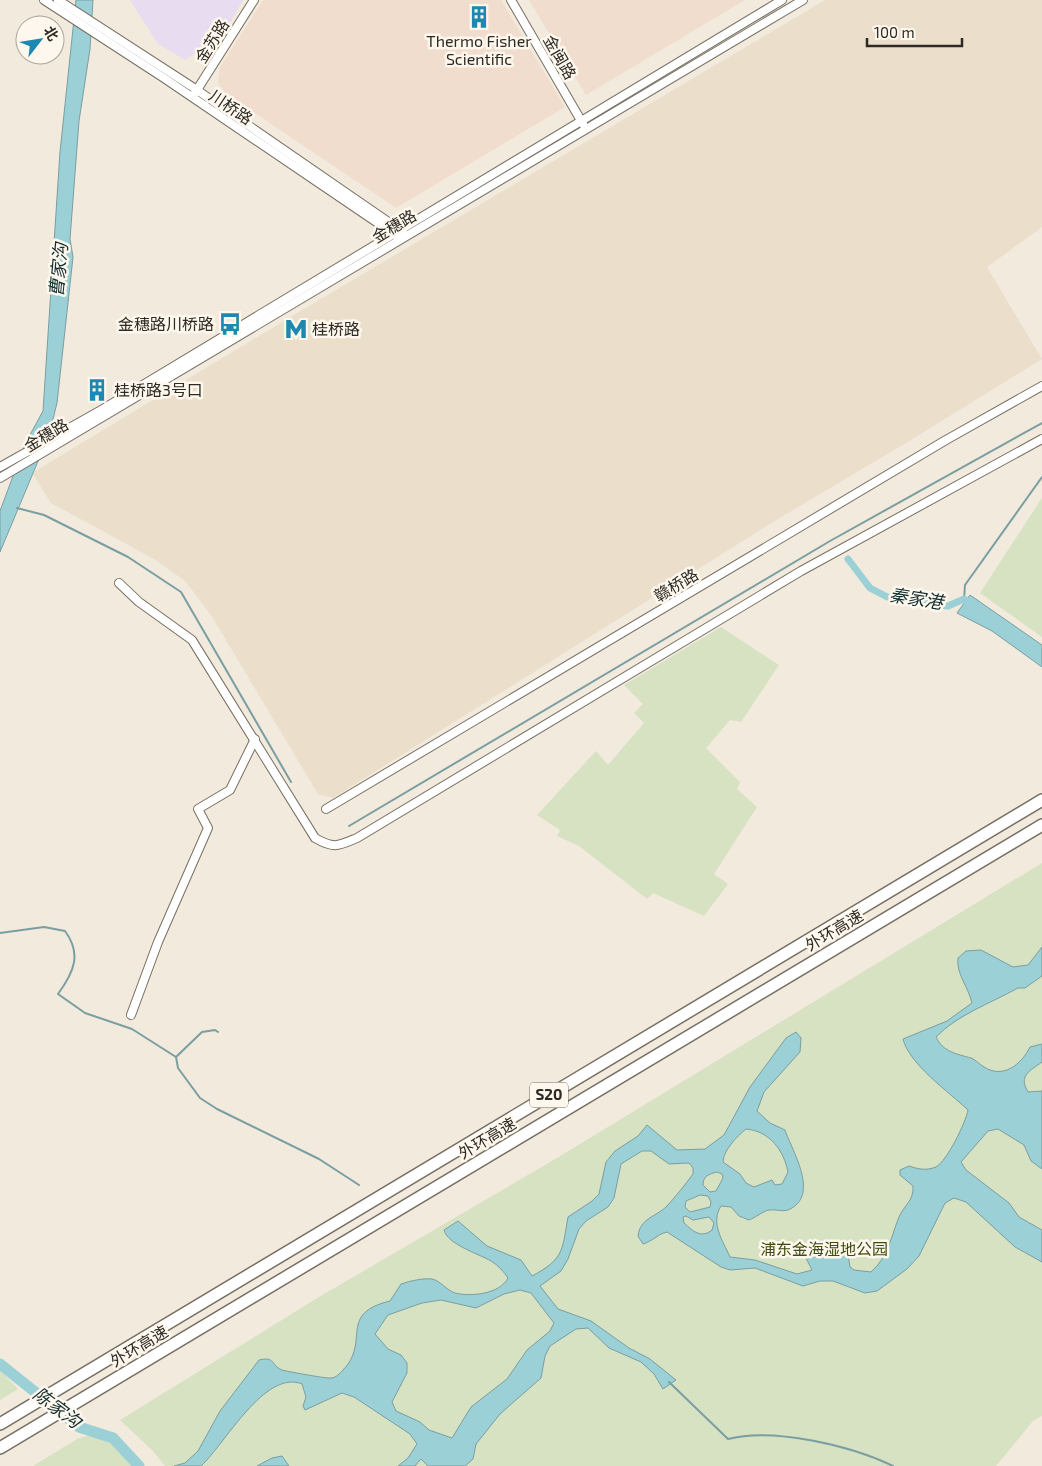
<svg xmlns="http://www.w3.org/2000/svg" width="1042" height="1466" font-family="'Exo 2','Noto Sans SC',sans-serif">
<rect width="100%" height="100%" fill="#f2eadd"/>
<path fill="#e8dcf0" d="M 130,0 L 243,0 L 224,34 L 185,60 L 158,44 Z"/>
<g fill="#f1ddce">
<path d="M 263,0 L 501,0 L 565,107 L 396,208 L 225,93 L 218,82 L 220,67 Z"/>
<path d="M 529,0 L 745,0 L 586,95 Z"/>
</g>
<path fill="#ebdfcc" d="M 825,0 L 1042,0 L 1042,227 L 987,267 L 1042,359 L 911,440 L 773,522 L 333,798 L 318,794 L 211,615 L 185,581 L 154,559 L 51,503 L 32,473 L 282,322 Z"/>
<g fill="#d7e2c2">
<path d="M 1042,498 L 1042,637 L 980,593 Z"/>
<path d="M 721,627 L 779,665 L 741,722 L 730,720 L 706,748 L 740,782 L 737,789 L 757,807 L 714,874 L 728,884 L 704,916 L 653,893 L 647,899 L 579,846 L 557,836 L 560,830 L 537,815 L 596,751 L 608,765 L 644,723 L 634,713 L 643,704 L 624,685 Z"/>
<path d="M 1042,863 L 1042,1416 L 1033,1421 L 996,1466 L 165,1466 L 153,1451 L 120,1420 L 319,1297 L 557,1158 Z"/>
<path d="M 0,1370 L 18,1389 L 0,1400 Z"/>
<path d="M 96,1433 L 121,1451 L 131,1466 L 33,1466 L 77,1439 Z"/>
</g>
<g fill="#9bd0d6" stroke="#7a9ea1" fill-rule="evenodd">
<path d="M 76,0 L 93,0 L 90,49 L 79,121 L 70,239 L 73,257 L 57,403 L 49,435 L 0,552 L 0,511 L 25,444 L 43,411 L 60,152 Z"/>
<path d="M 970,595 L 1042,645 L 1042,667 L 992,631 L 957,613 Z"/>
<path d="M 1042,947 L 1042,976 L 1025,988 L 1018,988 C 991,1003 957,1015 936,1037 C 943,1052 957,1054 971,1058 C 976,1060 979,1064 984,1067 C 1003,1079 1021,1065 1030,1047 L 1042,1044 L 1042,1062 C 1030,1071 1018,1075 1028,1092 L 1042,1091 L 1042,1169 L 1031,1161 L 1024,1145 L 998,1129 L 988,1131 L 961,1162 L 966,1170 L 1009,1203 L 1019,1217 L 1042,1230 L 1042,1262 L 1015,1247 L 966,1202 L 954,1198 L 945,1203 L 919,1256 L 907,1269 L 877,1291 L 865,1293 L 833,1281 L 820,1281 L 803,1286 L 755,1268 L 730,1270 L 721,1267 L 667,1232 C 658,1234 653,1241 643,1244 L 638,1236 C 640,1218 656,1217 667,1206 C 676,1196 685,1185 693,1174 L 693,1168 L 689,1163 L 669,1164 L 651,1151 L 642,1151 L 621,1164 L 614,1198 L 608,1207 L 586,1221 L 579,1229 L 568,1259 L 561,1271 L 540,1286 L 558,1309 L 591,1321 L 629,1348 L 650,1359 L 676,1380 L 663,1389 L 654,1374 L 641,1362 L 609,1348 L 588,1328 L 576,1329 L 550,1346 L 545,1356 L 541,1378 L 500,1414 L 476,1444 L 473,1459 L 465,1466 L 428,1466 L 421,1459 L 415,1466 L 398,1466 L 408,1458 L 417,1444 L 410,1434 L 354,1397 L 342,1393 L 305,1410 L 303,1406 L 306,1397 L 302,1384 C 265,1369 225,1444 201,1466 L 174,1466 L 185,1463 L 198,1451 L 220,1411 L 259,1360 C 276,1356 270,1365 282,1370 C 285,1371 328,1379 331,1378 C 336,1378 340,1373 343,1370 C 371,1341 337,1314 390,1301 L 401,1284 C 410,1281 422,1278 432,1279 C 441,1281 446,1290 455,1293 C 471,1297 500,1294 508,1278 C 504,1272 498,1265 491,1261 C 479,1254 447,1244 444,1230 L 458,1221 L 487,1246 L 521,1260 L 532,1276 C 564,1259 562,1251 568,1217 L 592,1201 L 599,1194 L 606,1162 L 615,1151 L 638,1136 L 647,1125 L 677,1150 L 705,1149 L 724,1135 L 750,1087 L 786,1038 L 796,1032 L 801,1038 L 800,1052 L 764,1092 L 757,1111 L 770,1123 L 785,1130 C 792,1151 821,1196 788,1210 C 782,1212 776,1209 769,1210 C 763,1211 755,1218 749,1220 L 739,1216 L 731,1207 L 721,1206 C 710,1223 723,1241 730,1257 L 755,1260 L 797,1274 L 812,1270 L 805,1256 L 813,1253 L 848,1254 L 850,1267 L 854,1270 L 871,1272 C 888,1257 891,1237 899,1217 C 904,1205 914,1201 913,1186 L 900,1175 L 900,1170 L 909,1166 C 918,1169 926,1171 936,1167 C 947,1161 966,1122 968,1110 C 949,1092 909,1064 903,1039 L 947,1021 L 972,1003 C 968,986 956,974 958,958 L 966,951 L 981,950 L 1013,967 L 1028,965 ZM 746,1129 C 770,1131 784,1151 788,1172 L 782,1184 L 775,1185 L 772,1180 L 754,1187 L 746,1183 L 740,1174 L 723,1162 C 723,1151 737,1136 746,1129 ZM 717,1172 L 722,1174 L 723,1178 L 716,1191 L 710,1192 L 703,1185 C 703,1176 709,1174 717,1172 ZM 700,1195 L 708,1196 L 711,1202 L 710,1207 L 690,1212 L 685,1207 L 686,1201 ZM 686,1216 L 693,1220 L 709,1217 L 714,1223 L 712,1230 C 701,1239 693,1231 684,1223 L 683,1217 ZM 520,1290 L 531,1293 L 554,1323 L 550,1331 L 527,1350 L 507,1379 L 471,1407 L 452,1438 L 429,1430 L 420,1422 L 396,1411 L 392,1402 L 407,1373 L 407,1363 L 401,1355 L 388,1349 L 375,1334 L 388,1315 L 422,1303 L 441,1300 L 476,1308 L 504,1294 Z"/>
<path d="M 282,1456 L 289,1466 L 257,1466 L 272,1458 Z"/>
</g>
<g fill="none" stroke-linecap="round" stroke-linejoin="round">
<g stroke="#7a9ea1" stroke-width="2">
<path d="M 17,508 L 44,515 L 128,557 L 181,592 L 291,782"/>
<path d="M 964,599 L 965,585 L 1042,477"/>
<path d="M 349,826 L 830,541 L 1042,423"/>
<path d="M 0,933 L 44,927 L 65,931 C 82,954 74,972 58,994 L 85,1013 L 132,1029 L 176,1057 L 202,1032 L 215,1030 L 218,1032"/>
<path d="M 176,1057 L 178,1068 L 200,1098 L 217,1109 L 319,1159 L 359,1185"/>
<path d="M 669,1382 L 728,1439 C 773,1427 852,1446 893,1466"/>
</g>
<path stroke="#9bd0d6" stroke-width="7" d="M 848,559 L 870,588 L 891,599 L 948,606 L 964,599 L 973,605"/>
<path stroke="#9bd0d6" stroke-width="11" d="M 0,1364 L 79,1427 L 113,1438 L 139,1466"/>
<defs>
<g id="minor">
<path d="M 44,0 L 164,78 L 397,236"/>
<path d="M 58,0 L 194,88 L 403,232"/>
<path d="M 511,0 L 583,124"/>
<path d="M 195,93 L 254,0"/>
<path d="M 0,467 L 103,409 L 782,0"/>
<path d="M 0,478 L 803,0"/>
<path d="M 119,583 L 139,602 L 192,640 L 315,838 C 334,849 338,846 357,838 L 801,571 L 1042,439"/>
<path d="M 326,809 L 946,440 L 1042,386"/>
<path d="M 131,1015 L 158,942 L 208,828 L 198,809 L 230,790 L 255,739"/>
</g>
<g id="highway">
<path d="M 0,1424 L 1042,800"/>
<path d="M 0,1448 L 1042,825"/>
</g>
</defs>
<use href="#minor" stroke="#766f63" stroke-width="10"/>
<use href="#highway" stroke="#766f63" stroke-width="14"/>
<use href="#minor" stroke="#fff" stroke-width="8"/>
<use href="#highway" stroke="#fff" stroke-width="11"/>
</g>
<defs>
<symbol id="building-bare" viewBox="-9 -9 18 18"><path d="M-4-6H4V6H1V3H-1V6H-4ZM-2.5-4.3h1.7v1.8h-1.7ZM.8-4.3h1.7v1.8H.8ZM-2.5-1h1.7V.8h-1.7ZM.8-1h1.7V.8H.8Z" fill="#1e89b0" stroke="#fef7ed" stroke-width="2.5" paint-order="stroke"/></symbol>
<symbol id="bus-bare" viewBox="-9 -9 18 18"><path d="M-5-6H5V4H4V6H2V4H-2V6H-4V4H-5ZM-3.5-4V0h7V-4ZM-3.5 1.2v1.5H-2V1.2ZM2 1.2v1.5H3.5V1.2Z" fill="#1e89b0" stroke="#fef7ed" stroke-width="2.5" paint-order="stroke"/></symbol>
<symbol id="metro-bare" viewBox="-9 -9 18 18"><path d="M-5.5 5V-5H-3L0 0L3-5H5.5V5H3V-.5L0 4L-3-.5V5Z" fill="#1e89b0" stroke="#fef7ed" stroke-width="2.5" paint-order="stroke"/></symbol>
</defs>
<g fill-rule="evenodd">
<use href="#building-bare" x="463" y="1" width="32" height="32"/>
<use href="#bus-bare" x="214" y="308" width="32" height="32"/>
<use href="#metro-bare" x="280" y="313" width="32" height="32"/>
<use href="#building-bare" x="81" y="374" width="32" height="32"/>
</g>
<g text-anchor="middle" stroke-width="5" stroke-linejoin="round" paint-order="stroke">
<rect fill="#fef7ed" stroke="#6c6861" stroke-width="1" x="530" y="1082.5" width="38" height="25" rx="4"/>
<g font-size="15" font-weight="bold" fill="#2d2a25">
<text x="549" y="1100">S20</text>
</g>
<g font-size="16" fill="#2d2a25" stroke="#fef7ed">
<text transform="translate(212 41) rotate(-58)" y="6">金苏路</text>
<text transform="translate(560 57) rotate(60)" y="6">金闽路</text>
<text transform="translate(231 107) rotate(34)" y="6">川桥路</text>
<text transform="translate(394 226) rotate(-31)" y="6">金穗路</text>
<text transform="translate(46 435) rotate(-31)" y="6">金穗路</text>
<text transform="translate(676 585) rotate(-31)" y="6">赣桥路</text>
<text transform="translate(834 930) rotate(-31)" y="6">外环高速</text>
<text transform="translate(487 1138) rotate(-31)" y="6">外环高速</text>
<text transform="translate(139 1346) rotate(-31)" y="6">外环高速</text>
</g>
<g font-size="16" fill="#2d2a25" stroke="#fef7ed" text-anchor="start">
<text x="479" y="47" text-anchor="middle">Thermo Fisher<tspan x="479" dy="18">Scientific</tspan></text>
<text x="214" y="330" text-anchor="end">金穗路川桥路</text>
<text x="312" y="335">桂桥路</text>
<text x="114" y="396">桂桥路3号口</text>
</g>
<g font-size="16" fill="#3c4b0e" stroke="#fef7ed">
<text x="824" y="1255">浦东金海湿地公园</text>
</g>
<g font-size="18" font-style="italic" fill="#122e31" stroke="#fef7ed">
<text transform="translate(59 270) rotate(-85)" y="6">曹家沟</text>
<text transform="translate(916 599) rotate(9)" y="6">秦家港</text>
<text transform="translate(57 1408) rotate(37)" y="6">陈家沟</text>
</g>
</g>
<g transform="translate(40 40) rotate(59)"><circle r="24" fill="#fef7ed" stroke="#aaa59d"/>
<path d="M0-4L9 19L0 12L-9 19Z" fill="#1e89b0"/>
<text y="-8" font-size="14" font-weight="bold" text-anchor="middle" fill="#2d2a25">北</text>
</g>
<path d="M867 38v8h95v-8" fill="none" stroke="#2d2a25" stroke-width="2.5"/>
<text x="874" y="38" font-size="15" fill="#2d2a25" stroke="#fef7ed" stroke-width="4" paint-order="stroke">100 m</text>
</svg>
